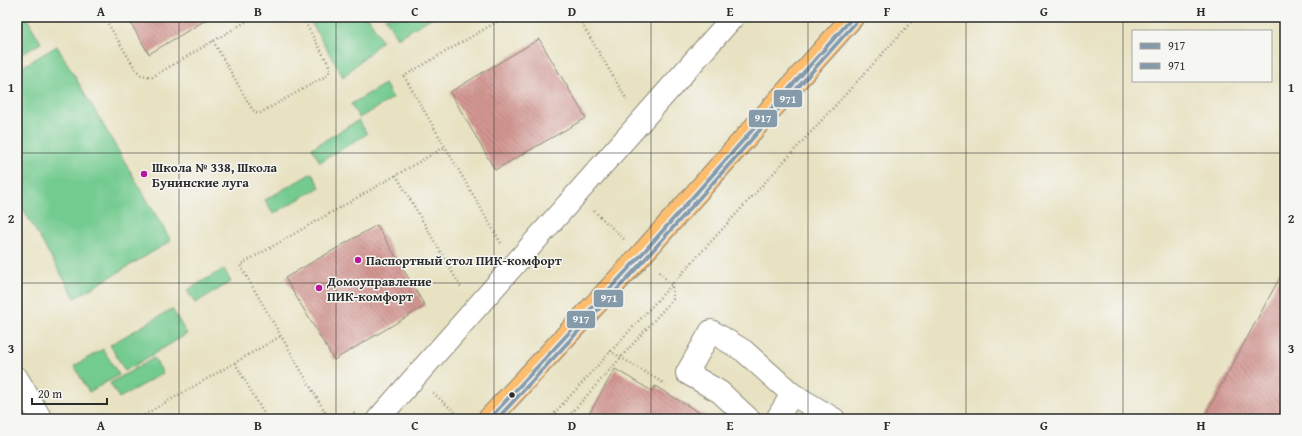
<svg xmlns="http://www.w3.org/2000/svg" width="1302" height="436" font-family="'Gentium Book Plus',serif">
<defs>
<pattern id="building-back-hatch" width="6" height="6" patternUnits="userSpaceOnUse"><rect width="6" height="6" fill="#d39692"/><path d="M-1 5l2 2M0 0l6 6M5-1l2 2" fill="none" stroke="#ab7b77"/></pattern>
</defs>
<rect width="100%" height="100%" fill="#f6f6f2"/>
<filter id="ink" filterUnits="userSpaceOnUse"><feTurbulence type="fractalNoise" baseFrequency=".025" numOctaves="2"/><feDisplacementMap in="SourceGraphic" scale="8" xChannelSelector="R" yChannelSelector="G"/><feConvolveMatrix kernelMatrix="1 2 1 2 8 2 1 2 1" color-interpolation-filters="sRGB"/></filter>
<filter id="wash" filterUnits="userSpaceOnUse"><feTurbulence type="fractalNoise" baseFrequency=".012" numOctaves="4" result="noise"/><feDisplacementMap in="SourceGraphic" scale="16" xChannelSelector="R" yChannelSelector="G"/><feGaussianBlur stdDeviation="0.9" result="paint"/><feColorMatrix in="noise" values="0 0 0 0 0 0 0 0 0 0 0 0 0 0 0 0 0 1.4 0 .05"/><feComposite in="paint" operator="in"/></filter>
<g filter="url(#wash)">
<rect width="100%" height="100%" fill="#e8e2c2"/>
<g fill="#73cb90" stroke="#4f7b5e">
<path d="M 17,17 L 26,17 L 41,43 L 17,57 Z"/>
<path d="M 308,17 L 368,17 L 382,41 L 343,77 Z"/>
<path d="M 385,17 L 433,17 L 397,38 Z"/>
<path d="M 57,46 L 171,241 L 75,298 L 17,199 L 17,70 Z"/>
<path d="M 385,84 L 393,98 L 359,118 L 351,104 Z"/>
<path d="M 359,120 L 367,134 L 320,162 L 312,148 Z"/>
<path d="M 312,173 L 320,187 L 273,214 L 265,200 Z"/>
<path d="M 224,269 L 231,282 L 195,303 L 187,290 Z"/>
<path d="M 172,309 L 187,334 L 125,371 L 110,345 Z"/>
<path d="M 103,349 L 119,375 L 89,392 L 74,366 Z"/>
<path d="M 154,358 L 163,373 L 119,398 L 110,383 Z"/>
</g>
<g id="blocks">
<g fill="url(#building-back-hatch)">
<path d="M 127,17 L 211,17 L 149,54 Z"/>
<path d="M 539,39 L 586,118 L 495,170 L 450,92 Z"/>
<path d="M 377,225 L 425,306 L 334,360 L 285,278 Z"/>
<path d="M 1285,268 L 1285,419 L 1203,419 Z"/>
<path d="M 615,369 L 652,391 L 655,386 L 710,419 L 586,419 Z"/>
</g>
</g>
</g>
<g filter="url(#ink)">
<use href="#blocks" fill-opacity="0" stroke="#8a8676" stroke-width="1"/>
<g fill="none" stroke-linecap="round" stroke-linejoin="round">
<defs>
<g id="minor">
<path d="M 17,378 L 41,419"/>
<path d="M 378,419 L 733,17"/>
<path d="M 749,419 L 720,392 L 687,373 L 711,331 L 744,351 L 792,394 L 834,419"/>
<path d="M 777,419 L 792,394"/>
</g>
<path id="major" d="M 489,419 L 642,254 L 853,17"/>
</defs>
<use href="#minor" stroke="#8a8676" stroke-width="24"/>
<use href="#major" stroke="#8a8676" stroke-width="24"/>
<g stroke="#8a8676" stroke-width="2.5" stroke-dasharray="1 3" stroke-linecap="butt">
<path d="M 104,17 L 136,70 L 141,75 L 152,77 L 254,17"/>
<path d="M 578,17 L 627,100"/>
<path d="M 213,41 L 252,109 L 256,113 L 260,113 L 328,75 C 330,70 330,68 328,63 L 302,17"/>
<path d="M 396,175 L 462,289"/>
<path d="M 594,211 L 624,239"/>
<path d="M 501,243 L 404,76 L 505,17"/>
<path d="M 610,351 L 665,384"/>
<path d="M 235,363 L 267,419"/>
<path d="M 433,393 L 457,414"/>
<path d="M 137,419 L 281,336"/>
<path d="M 329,419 L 240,265 L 445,147"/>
<path d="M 348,419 L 355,412"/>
<path d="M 549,419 L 916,17"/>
<path d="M 566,419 L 673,299 L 672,285 L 658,271"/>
</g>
<use href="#minor" stroke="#fff" stroke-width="22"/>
<use href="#major" stroke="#fcbd6e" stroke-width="22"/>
<defs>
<path id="bus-1" d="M 489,419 L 642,254 L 853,17"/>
<path id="bus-2" d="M 497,419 L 646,258 L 857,21"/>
</defs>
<use href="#bus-1" stroke="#f6f6f2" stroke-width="7"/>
<use href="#bus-2" stroke="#f6f6f2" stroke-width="7"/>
<use href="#bus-1" stroke="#869baa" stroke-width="4"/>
<use href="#bus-2" stroke="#869baa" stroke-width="4"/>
</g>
</g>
<path fill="none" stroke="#2b2b2b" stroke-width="1" stroke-opacity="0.55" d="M 179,17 L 179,419M 336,17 L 336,419M 494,17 L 494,419M 651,17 L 651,419M 808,17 L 808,419M 966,17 L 966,419M 1123,17 L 1123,419M 17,153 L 1285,153M 17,283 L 1285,283"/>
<g fill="#b5179e" stroke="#f6f6f2" stroke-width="1.5">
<circle cx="144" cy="174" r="4"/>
<circle cx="358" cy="260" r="4"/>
<circle cx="319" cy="288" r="4"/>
</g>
<circle fill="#2b2b2b" stroke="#f6f6f2" stroke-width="1.5" cx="512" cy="395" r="3.5"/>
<g text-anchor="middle" stroke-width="3" stroke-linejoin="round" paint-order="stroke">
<g font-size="13" font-weight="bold" fill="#2b2b2b" stroke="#f6f6f2" text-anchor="start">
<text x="152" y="172">Школа № 338, Школа<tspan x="152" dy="15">Бунинские луга</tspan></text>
<text x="366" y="265">Паспортный стол ПИК-комфорт</text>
<text x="327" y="286">Домоуправление<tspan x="327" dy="15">ПИК-комфорт</tspan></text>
</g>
</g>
<g stroke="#f6f6f2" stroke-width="1.5">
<rect x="773" y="89" width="30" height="19" rx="4" fill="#869baa"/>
<rect x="748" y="109" width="30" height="19" rx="4" fill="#869baa"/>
<rect x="593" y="289" width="31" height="19" rx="4" fill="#869baa"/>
<rect x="566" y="310" width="30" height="19" rx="4" fill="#869baa"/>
</g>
<g font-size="11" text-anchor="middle" font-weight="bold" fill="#fff">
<text x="788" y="103">971</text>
<text x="763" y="122">917</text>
<text x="609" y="302">971</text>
<text x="581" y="323">917</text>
</g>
<rect width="1302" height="436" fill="none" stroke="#f6f6f2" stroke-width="44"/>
<rect x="1132" y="30" width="140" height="52" fill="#f6f6f2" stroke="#a5a5a2"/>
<rect x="1140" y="43" width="20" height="6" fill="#869baa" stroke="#a5a5a2"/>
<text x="1168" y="50" font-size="12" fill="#2b2b2b">917</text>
<rect x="1140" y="63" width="20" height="6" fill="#869baa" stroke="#a5a5a2"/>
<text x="1168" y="70" font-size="12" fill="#2b2b2b">971</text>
<path d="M32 398v6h75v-6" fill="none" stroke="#2b2b2b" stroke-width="2"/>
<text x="38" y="398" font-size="12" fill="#2b2b2b" stroke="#f6f6f2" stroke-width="3" paint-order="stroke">20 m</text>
<rect x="22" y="22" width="1258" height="392" fill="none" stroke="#2b2b2b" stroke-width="1.5"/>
<g font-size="13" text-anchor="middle" font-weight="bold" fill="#2b2b2b">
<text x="101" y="16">A</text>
<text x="258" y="16">B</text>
<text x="415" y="16">C</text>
<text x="572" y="16">D</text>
<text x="730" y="16">E</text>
<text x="887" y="16">F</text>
<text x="1044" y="16">G</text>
<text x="1201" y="16">H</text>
<text x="11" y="92">1</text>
<text x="1291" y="92">1</text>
<text x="11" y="223">2</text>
<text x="1291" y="223">2</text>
<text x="11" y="353">3</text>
<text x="1291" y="353">3</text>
<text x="101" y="430">A</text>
<text x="258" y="430">B</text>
<text x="415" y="430">C</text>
<text x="572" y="430">D</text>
<text x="730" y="430">E</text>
<text x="887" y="430">F</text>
<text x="1044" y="430">G</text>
<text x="1201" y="430">H</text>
</g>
</svg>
